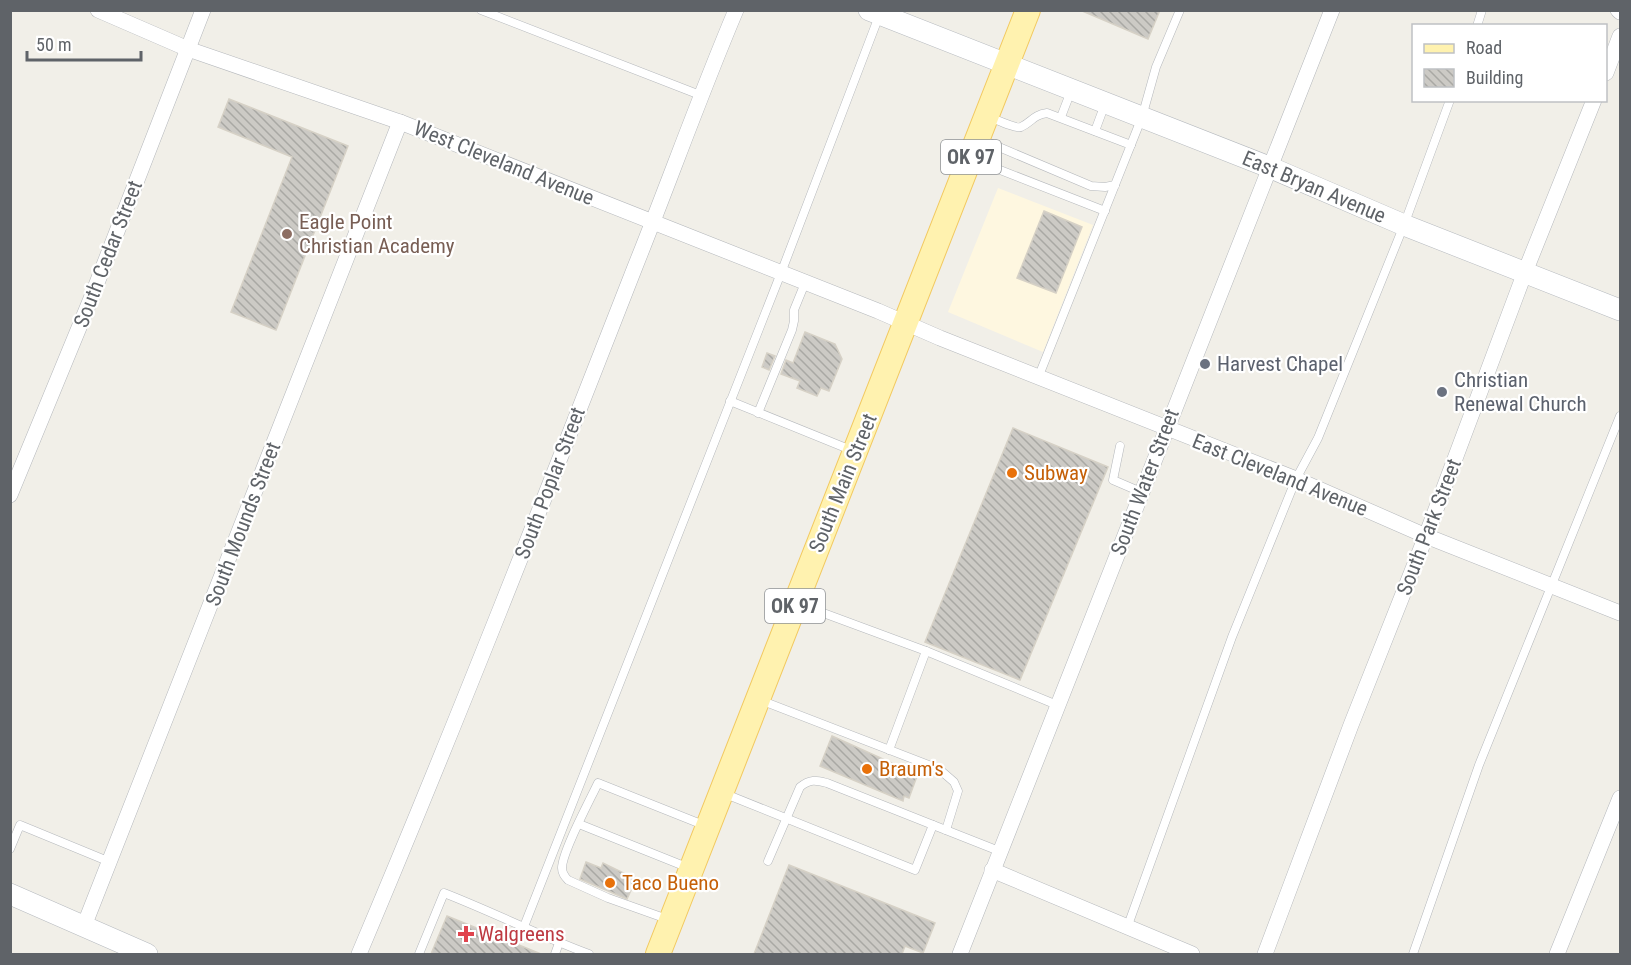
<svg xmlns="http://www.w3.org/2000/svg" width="1631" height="965" font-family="'Roboto Condensed',sans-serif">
<defs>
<pattern id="building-back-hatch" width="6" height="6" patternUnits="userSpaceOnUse" patternTransform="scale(1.5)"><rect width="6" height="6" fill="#cccac5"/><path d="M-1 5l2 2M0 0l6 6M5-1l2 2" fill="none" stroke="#a9a8a4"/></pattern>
</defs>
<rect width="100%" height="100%" fill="#f1efe8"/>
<path fill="#fef7e0" d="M 998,188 L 1093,225 L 1043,352 L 948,312 Z"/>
<g fill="url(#building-back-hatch)" stroke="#d6d1c6" stroke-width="1.5">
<path d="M 1080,10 L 1160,10 L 1148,39 Z"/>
<path d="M 229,99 L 348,146 L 276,330 L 231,312 L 292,157 L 218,127 Z"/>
<path d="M 1044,211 L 1082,227 L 1056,293 L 1017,278 Z"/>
<path d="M 805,332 L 835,344 L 842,359 L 829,391 L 821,388 L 817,396 L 797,388 L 800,381 L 781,374 L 786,360 L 793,363 Z"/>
<path d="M 767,353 L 775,356 L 769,370 L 762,367 Z"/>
<path d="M 1013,428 L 1108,467 L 1020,680 L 925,642 Z"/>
<path d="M 832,736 L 914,773 L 913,774 L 917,776 L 909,798 L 904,796 L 903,801 L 820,766 Z"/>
<path d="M 586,862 L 601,868 L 603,863 L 636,879 L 627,899 L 580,879 Z"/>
<path d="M 789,865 L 935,923 L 923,953 L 905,946 L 902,954 L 754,954 Z"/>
<path d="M 447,916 L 541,954 L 431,954 Z"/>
</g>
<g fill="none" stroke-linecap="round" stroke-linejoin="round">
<defs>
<g id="lane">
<path d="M 481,10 L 700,95"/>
<path d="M 1477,26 L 1482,10"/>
<path d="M 989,117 C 995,119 1016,129 1021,127 C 1032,122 1033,115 1047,113 L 1131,145"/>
<path d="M 1061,117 L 1071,91"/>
<path d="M 1095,131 L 1105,104"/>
<path d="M 980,139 L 1091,186 L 1105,187 L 1115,185"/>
<path d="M 972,159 L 1105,211"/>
<path d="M 1038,378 L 1142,117 L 1156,67 L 1180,10"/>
<path d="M 730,401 L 851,450"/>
<path d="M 758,413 L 792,330 L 794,321 L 794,310 L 805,283"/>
<path d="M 1120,446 L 1113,480 L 1141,492"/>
<path d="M 799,604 L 926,651 L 1057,705"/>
<path d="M 760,700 L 939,769 L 954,782 L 958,791 L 946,830"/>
<path d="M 889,750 L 926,651"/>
<path d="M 723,793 L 915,870 L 933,825 L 999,851"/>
<path d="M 579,824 L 689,868"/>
<path d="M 10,849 L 20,825 L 110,862"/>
<path d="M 768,861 L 800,787 C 810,779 815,780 827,783 L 933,825"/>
<path d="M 667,919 L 608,898 L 568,880 C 565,877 562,873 562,868 C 562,852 590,800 598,783 L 706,826"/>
<path d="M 1127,928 L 1232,637 L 1296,479 L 1318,438 L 1404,225 L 1450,100"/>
<path d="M 523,929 L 781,273 L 879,16"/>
<path d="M 419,954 L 444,893 C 493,912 540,936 589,954"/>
<path d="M 555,954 L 559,943"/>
<path d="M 1413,954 L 1479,765 L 1620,416"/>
</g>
<g id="street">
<path d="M 98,10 L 188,49 L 400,122 L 878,311 L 940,338 L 1296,479 L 1426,536 L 1620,613"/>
<path d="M 1618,10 L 1620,12"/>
<path d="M 1606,73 L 1620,36"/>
<path d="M 10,495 L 90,301 L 203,10"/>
<path d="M 992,870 L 1192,954"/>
<path d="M 84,926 L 400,122"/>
<path d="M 359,954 C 455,727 545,497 635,267 C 669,182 700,95 736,10"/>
<path d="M 960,954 L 1332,10"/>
<path d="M 1265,954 L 1351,725 L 1426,536 L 1525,272 L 1594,100"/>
<path d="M 1557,954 L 1620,798"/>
</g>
<g id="secondary">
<path d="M 869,10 L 1269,167 L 1404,225 L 1620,310"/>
<path d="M 10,894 L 147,954"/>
</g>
<path id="primary" d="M 658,954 L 1028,10"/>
</defs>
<use href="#lane" stroke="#b5b8bc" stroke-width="9"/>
<use href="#street" stroke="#b5b8bc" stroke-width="16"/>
<use href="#secondary" stroke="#b6babf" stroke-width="22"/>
<use href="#primary" stroke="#f2c960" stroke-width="26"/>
<use href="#lane" stroke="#fff" stroke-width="8"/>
<use href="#street" stroke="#fff" stroke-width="15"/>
<use href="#secondary" stroke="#fff" stroke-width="21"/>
<use href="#primary" stroke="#fff2af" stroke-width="24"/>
</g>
<circle fill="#8d6e63" stroke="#fff" stroke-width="2" cx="287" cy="234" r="6"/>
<g fill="#6b7280" stroke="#fff" stroke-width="2">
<circle cx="1205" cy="364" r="6"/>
<circle cx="1442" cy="392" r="6"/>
</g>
<g fill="#e8710a" stroke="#fff" stroke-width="2">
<circle cx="1012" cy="473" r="6"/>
<circle cx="867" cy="769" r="6"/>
<circle cx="610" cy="883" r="6"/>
</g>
<path fill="#e0444e" stroke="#fff" stroke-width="2" d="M463 925h6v6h6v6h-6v6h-6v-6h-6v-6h6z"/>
<g text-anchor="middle" stroke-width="4.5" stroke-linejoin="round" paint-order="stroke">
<g fill="#fff" stroke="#8f9295" stroke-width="1.5">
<rect x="941" y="140" width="60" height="34" rx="4.5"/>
<rect x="765" y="589" width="60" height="34" rx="4.5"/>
</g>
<g font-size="20" font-weight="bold" fill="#5f6368">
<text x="971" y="164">OK 97</text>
<text x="795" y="613">OK 97</text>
</g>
<g font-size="21" fill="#5f6368" stroke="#fff">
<text transform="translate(504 163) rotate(22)" y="7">West Cleveland Avenue</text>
<text transform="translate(1314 187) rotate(23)" y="7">East Bryan Avenue</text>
<text transform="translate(108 254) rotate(-69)" y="7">South Cedar Street</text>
<text transform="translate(1280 475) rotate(22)" y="7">East Cleveland Avenue</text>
<text transform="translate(1145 482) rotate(-69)" y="7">South Water Street</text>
<text transform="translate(550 483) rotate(-69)" y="7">South Poplar Street</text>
<text transform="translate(843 483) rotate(-68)" y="7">South Main Street</text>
<text transform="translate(243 524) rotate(-69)" y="7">South Mounds Street</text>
<text transform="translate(1429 527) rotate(-69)" y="7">South Park Street</text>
</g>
<g font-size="21" fill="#785e54" stroke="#fff" text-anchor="start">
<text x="299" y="229">Eagle Point<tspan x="299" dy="24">Christian Academy</tspan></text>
</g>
<g font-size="21" fill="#5b616d" stroke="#fff" text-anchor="start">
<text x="1217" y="371">Harvest Chapel</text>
<text x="1454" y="387">Christian<tspan x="1454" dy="24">Renewal Church</tspan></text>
</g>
<g font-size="21" fill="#c56008" stroke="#fff" text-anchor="start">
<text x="1024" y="480">Subway</text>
<text x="879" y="776">Braum's</text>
<text x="622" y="890">Taco Bueno</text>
</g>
<g font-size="21" fill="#be3a42" stroke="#fff" text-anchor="start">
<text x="478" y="941">Walgreens</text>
</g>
</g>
<rect width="1631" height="965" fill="none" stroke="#5f6368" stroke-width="24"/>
<rect x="1412" y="24" width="195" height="78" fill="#ffffff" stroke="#bfc1c3" stroke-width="1.5"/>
<rect x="1424" y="44" width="30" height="9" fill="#fff2af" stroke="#bfc1c3" stroke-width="1.5"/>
<text x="1466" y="54" font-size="18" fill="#5f6368">Road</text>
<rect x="1424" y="69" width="30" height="18" fill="url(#building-back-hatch)" stroke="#bfc1c3" stroke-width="1.5"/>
<text x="1466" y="84" font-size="18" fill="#5f6368">Building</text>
<path d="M27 51v9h114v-9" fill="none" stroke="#5f6368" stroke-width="3"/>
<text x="36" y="51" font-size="18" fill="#5f6368" stroke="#ffffff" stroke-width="4.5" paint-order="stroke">50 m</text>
</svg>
